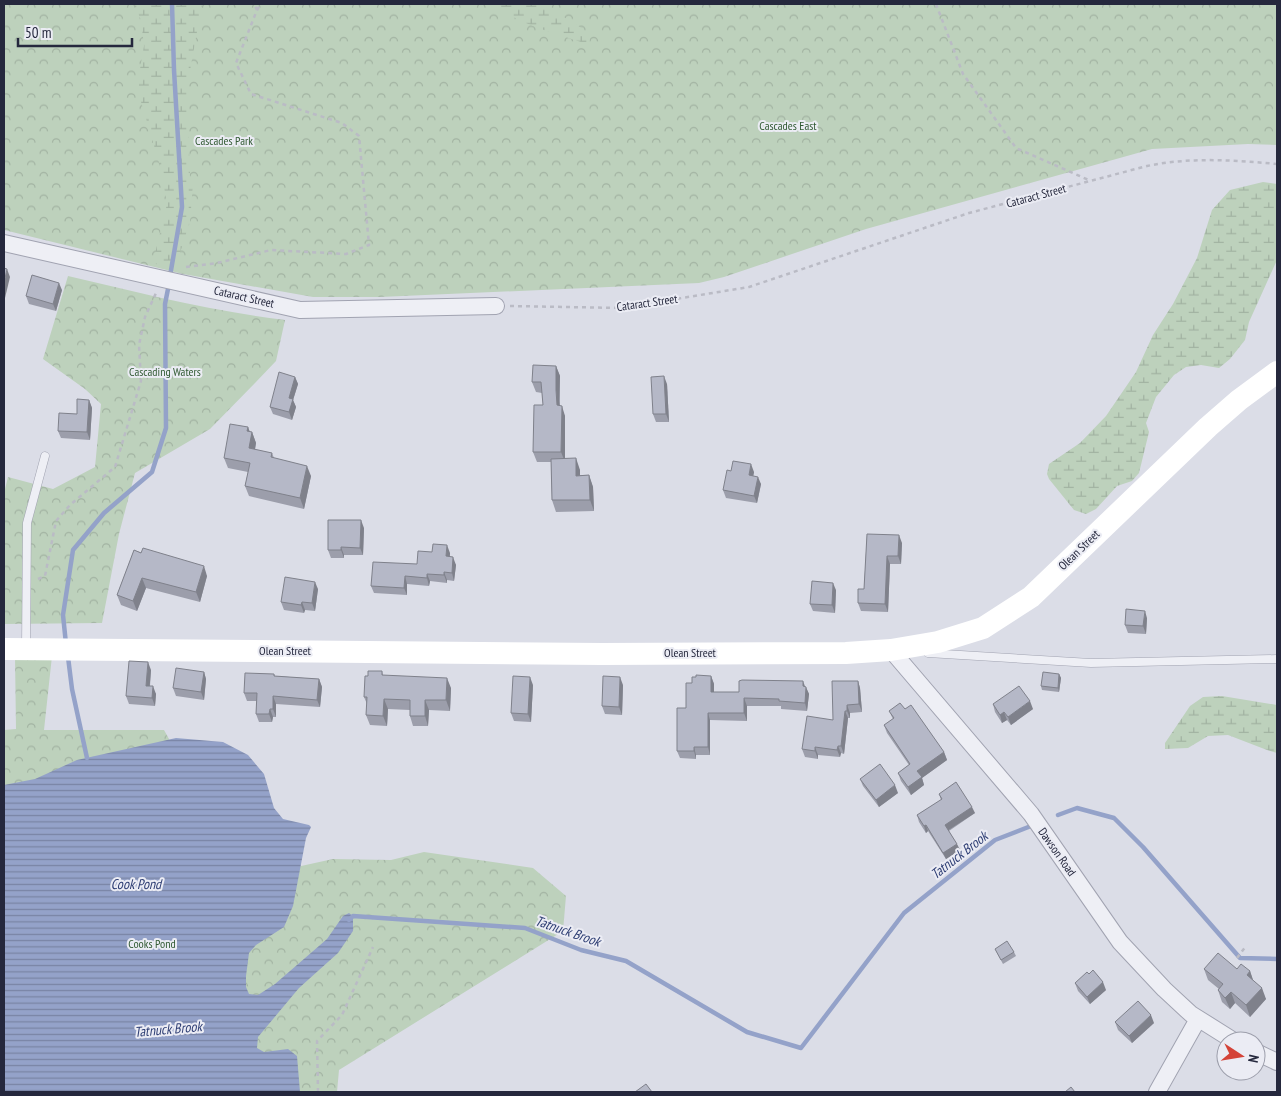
<svg xmlns="http://www.w3.org/2000/svg" width="1281" height="1096" font-family="'PT Sans Narrow',sans-serif">
<defs>
<pattern id="forest-crowns" width="20" height="18" patternUnits="userSpaceOnUse" patternTransform="scale(1.25)"><rect width="20" height="18" fill="#bdd1bc"/><path d="M2 6a3 3 0 1 1 6 0M12 15a3 3 0 1 1 6 0" fill="none" stroke="#a2b3a2"/></pattern>
<pattern id="wetland-marsh" width="20" height="14" patternUnits="userSpaceOnUse" patternTransform="scale(1.25)"><rect width="20" height="14" fill="#bdd1bc"/><path d="M1 5h8M5 5V1M11 12h8M15 12V8" fill="none" stroke="#a2b3a2"/></pattern>
<pattern id="water-rules" width="6" height="5" patternUnits="userSpaceOnUse" patternTransform="scale(1.25)"><rect width="6" height="5" fill="#94a2c9"/><path d="M0 2.5h6" fill="none" stroke="#7984a4"/></pattern>
</defs>
<rect width="100%" height="100%" fill="#dbdde7"/>
<g fill="url(#forest-crowns)">
<path d="M 4,4 L 1277,4 L 1277,145 L 1248,144 L 1152,149 L 866,229 L 724,277 L 699,283 L 380,297 L 313,297 L 183,274 L 4,230 Z"/>
<path d="M 68,276 C 140,293 211,311 285,320 L 276,361 L 255,383 L 210,429 L 135,473 L 119,534 L 102,623 L 4,624 L 4,493 L 8,477 L 53,489 L 95,467 L 101,404 L 85,389 L 43,359 Z"/>
<path d="M 52,656 L 44,730 L 164,730 L 207,807 L 292,868 L 333,859 L 391,860 L 424,852 L 533,868 L 566,896 L 563,931 L 339,1070 L 337,1092 L 4,1092 L 4,730 L 16,729 L 15,657 Z"/>
</g>
<g fill="url(#wetland-marsh)">
<path d="M 134,4 L 202,4 L 187,87 L 190,177 L 193,183 L 190,222 L 177,262 L 171,267 L 163,268 L 153,262 L 167,204 L 161,169 L 139,95 L 139,75 L 144,46 L 141,20 Z"/>
<path d="M 498,4 L 543,4 L 583,29 L 590,38 L 589,45 C 569,37 507,22 498,4 Z"/>
<path d="M 1263,182 L 1277,184 L 1277,260 L 1249,322 L 1245,340 L 1230,359 L 1219,368 L 1201,365 L 1186,367 L 1174,375 L 1156,397 L 1146,423 L 1149,432 L 1139,473 L 1132,481 L 1117,486 L 1096,509 L 1086,514 L 1074,510 L 1049,479 L 1047,474 L 1049,464 L 1080,443 L 1106,416 L 1136,372 L 1153,335 L 1173,304 L 1197,258 L 1212,210 L 1230,190 Z"/>
<path d="M 1222,696 L 1277,705 L 1277,753 L 1267,750 L 1228,735 L 1208,736 L 1188,748 L 1165,749 L 1165,743 L 1190,706 L 1203,697 Z"/>
</g>
<path fill="url(#water-rules)" d="M 176,738 L 223,742 L 248,755 L 264,774 L 274,808 L 283,819 L 309,825 L 311,827 L 306,838 L 293,906 L 284,927 L 256,945 L 249,953 L 246,976 L 246,987 L 249,994 L 258,995 L 275,984 L 327,939 L 343,916 L 349,913 L 353,916 L 353,931 L 338,953 L 299,988 L 258,1037 L 257,1048 L 264,1052 L 288,1049 L 297,1056 L 300,1092 L 4,1092 L 4,785 L 35,779 L 77,760 Z"/>
<g fill="none" stroke-linecap="round" stroke-linejoin="round">
<g stroke="#94a2c9" stroke-width="4.5">
<path d="M 170,276 L 182,207 L 174,70 L 172,4"/>
<path d="M 66,644 L 63,615 L 73,550 L 104,513 L 152,472 L 166,428 L 165,304 L 169,284"/>
<path d="M 68,657 L 72,689 L 87,758"/>
<path d="M 1058,815 L 1077,808 L 1114,818 L 1143,847 L 1240,958 L 1277,959"/>
<path d="M 349,920 L 353,916 L 525,928 L 581,950 L 626,961 L 747,1032 L 801,1048 L 904,913 L 995,840 L 1031,826"/>
</g>
<defs>
<g id="lane">
<path d="M 26,648 L 27,523 L 45,456"/>
<path d="M 928,653 L 1091,663 L 1277,659"/>
</g>
<g id="street">
<path d="M 4,243 L 300,310 L 496,306"/>
<path d="M 891,650 L 1031,814 L 1120,942 L 1164,989 L 1191,1014 L 1234,1041"/>
<path d="M 1256,1052 L 1277,1062"/>
<path d="M 1157,1092 L 1198,1019"/>
</g>
</defs>
<use href="#lane" stroke="#a1a3b1" stroke-width="9"/>
<use href="#street" stroke="#a1a3b1" stroke-width="18"/>
<g stroke="#babbc5" stroke-width="2.5" stroke-dasharray="4 4" stroke-linecap="butt">
<path d="M 936,4 L 963,74 L 1016,148 L 1091,181"/>
<path d="M 257,10 L 261,4"/>
<path d="M 186,267 L 217,263 L 271,250 L 346,254 L 369,245 L 359,136 L 342,123 L 251,94 L 236,63 L 257,10 L 254,4"/>
<path d="M 510,306 L 621,308 L 749,287 L 969,213 L 1147,166 C 1190,157 1233,160 1277,164"/>
<path d="M 38,579 L 45,576 L 56,521 L 70,505 L 115,467 L 141,381 L 139,345 L 145,317 L 156,293"/>
<path d="M 1237,958 L 1246,946"/>
<path d="M 318,1092 L 317,1041 L 342,1015 L 373,947"/>
</g>
<use href="#lane" stroke="#eeeff5" stroke-width="8"/>
<use href="#street" stroke="#eeeff5" stroke-width="16"/>
<path stroke="#fff" stroke-width="22" d="M 4,649 L 602,654 L 846,653 L 891,650 L 938,642 L 983,628 L 1031,597 L 1208,427 L 1239,400 L 1277,372"/>
</g>
<g fill="#9c9eab">
<path d="M 62,290 L 56,311 L 29,304 L 26,296 Z"/>
<path d="M 556,366 L 560,376 L 560,406 L 565,416 L 565,459 L 580,470 L 580,475 L 589,475 L 593,487 L 594,511 L 556,512 L 552,500 L 551,462 L 537,462 L 533,452 L 543,405 L 542,393 L 536,392 L 532,382 Z"/>
<path d="M 295,377 L 298,384 L 293,400 L 296,407 L 292,420 L 273,414 L 270,407 Z"/>
<path d="M 667,384 L 669,422 L 656,422 L 653,414 Z"/>
<path d="M 89,400 L 92,408 L 90,440 L 61,438 L 58,431 L 77,414 Z"/>
<path d="M 248,427 L 250,432 L 252,432 L 256,443 L 255,450 L 272,453 L 274,458 L 311,476 L 304,509 L 249,496 L 245,486 L 248,472 L 228,468 L 224,458 Z"/>
<path d="M 731,471 L 754,472 L 753,476 L 761,484 L 757,503 L 726,498 L 723,490 Z"/>
<path d="M 364,528 L 363,555 L 344,555 L 344,558 L 331,558 L 328,550 Z"/>
<path d="M 867,534 L 902,543 L 901,564 L 890,564 L 888,612 L 861,611 L 858,603 L 864,589 Z"/>
<path d="M 134,550 L 207,576 L 200,602 L 146,588 L 137,611 L 121,605 L 117,595 Z"/>
<path d="M 432,552 L 450,553 L 450,557 L 456,565 L 454,581 L 447,580 L 447,583 L 430,581 L 429,586 L 407,584 L 407,595 L 374,593 L 371,586 L 417,564 Z"/>
<path d="M 318,589 L 315,611 L 305,610 L 304,613 L 284,610 L 281,602 Z"/>
<path d="M 836,590 L 835,613 L 813,611 L 810,604 Z"/>
<path d="M 1147,618 L 1146,634 L 1128,633 L 1125,625 Z"/>
<path d="M 151,670 L 150,686 L 156,694 L 155,706 L 129,704 L 126,696 Z"/>
<path d="M 382,671 L 383,675 L 451,688 L 450,711 L 429,710 L 428,726 L 413,726 L 410,716 L 410,710 L 388,709 L 387,726 L 370,725 L 366,715 L 367,704 L 364,697 Z"/>
<path d="M 204,672 L 206,679 L 204,700 L 176,696 L 173,688 Z"/>
<path d="M 274,674 L 275,676 L 319,679 L 322,687 L 320,707 L 276,704 L 276,717 L 273,717 L 272,722 L 259,722 L 256,714 L 257,701 L 247,701 L 244,693 Z"/>
<path d="M 1059,674 L 1061,678 L 1059,692 L 1042,690 L 1041,686 Z"/>
<path d="M 711,676 L 714,684 L 714,692 L 739,692 L 805,686 L 809,694 L 807,711 L 781,709 L 781,706 L 747,706 L 747,721 L 710,720 L 710,755 L 696,755 L 696,759 L 680,758 L 677,751 L 686,708 L 692,683 Z"/>
<path d="M 858,681 L 860,688 L 862,712 L 850,713 L 850,718 L 848,718 L 844,754 L 841,753 L 840,757 L 818,755 L 818,759 L 805,757 L 802,749 L 833,720 Z"/>
<path d="M 533,685 L 531,722 L 514,721 L 511,713 Z"/>
<path d="M 623,685 L 622,715 L 605,714 L 602,706 Z"/>
<path d="M 993,704 L 1033,709 L 1011,725 L 1007,720 L 1002,723 L 995,712 Z"/>
<path d="M 905,709 L 944,752 L 947,760 L 922,778 L 924,785 L 911,795 L 901,781 L 898,773 L 909,765 L 887,733 L 884,725 L 893,719 L 889,711 Z"/>
<path d="M 860,779 L 898,793 L 879,807 L 863,786 Z"/>
<path d="M 939,794 L 975,813 L 949,831 L 960,850 L 946,859 L 928,831 L 926,833 L 919,822 L 917,815 L 941,800 Z"/>
<path d="M 995,949 L 1014,952 L 1016,956 L 1003,964 Z"/>
<path d="M 1204,969 L 1237,969 L 1250,971 L 1253,980 L 1266,999 L 1250,1017 L 1235,1003 L 1230,1009 L 1222,1002 L 1218,990 L 1219,989 L 1208,980 Z"/>
<path d="M 1075,983 L 1106,990 L 1090,1004 L 1078,991 Z"/>
<path d="M 1115,1022 L 1154,1023 L 1132,1043 L 1118,1030 Z"/>
</g>
<g fill="#7f818b">
<path d="M 7,269 L 10,277 L 5,298 L 4,295 L 4,283 Z"/>
<path d="M 59,283 L 62,290 L 56,311 L 53,304 Z"/>
<path d="M 556,366 L 560,376 L 559,401 L 561,416 L 557,405 L 556,390 Z"/>
<path d="M 664,376 L 667,384 L 669,422 L 666,414 Z"/>
<path d="M 295,377 L 298,384 L 293,400 L 296,407 L 292,420 L 289,412 L 289,398 Z"/>
<path d="M 89,400 L 92,408 L 90,440 L 87,432 Z"/>
<path d="M 562,406 L 565,416 L 565,462 L 561,452 Z"/>
<path d="M 248,427 L 251,436 L 252,432 L 256,443 L 253,459 L 249,448 L 247,431 Z"/>
<path d="M 576,458 L 580,470 L 580,487 L 576,476 Z"/>
<path d="M 751,464 L 754,472 L 752,483 L 749,475 Z"/>
<path d="M 307,466 L 311,476 L 304,509 L 300,498 Z"/>
<path d="M 589,475 L 593,487 L 594,511 L 590,500 Z"/>
<path d="M 758,477 L 761,484 L 757,503 L 754,496 Z"/>
<path d="M 361,520 L 364,528 L 363,555 L 360,548 Z"/>
<path d="M 899,535 L 902,543 L 901,564 L 898,556 Z"/>
<path d="M 447,545 L 450,553 L 449,564 L 446,556 Z"/>
<path d="M 341,547 L 344,555 L 344,558 L 341,550 Z"/>
<path d="M 887,556 L 890,564 L 888,612 L 885,604 Z"/>
<path d="M 453,557 L 456,565 L 454,581 L 452,573 Z"/>
<path d="M 204,566 L 207,576 L 200,602 L 196,592 Z"/>
<path d="M 444,572 L 447,580 L 447,583 L 444,575 Z"/>
<path d="M 427,574 L 430,581 L 429,586 L 427,578 Z"/>
<path d="M 405,576 L 407,584 L 407,595 L 404,588 Z"/>
<path d="M 142,578 L 146,588 L 137,611 L 133,601 Z"/>
<path d="M 315,582 L 318,589 L 315,611 L 312,603 Z"/>
<path d="M 833,583 L 836,590 L 835,613 L 832,605 Z"/>
<path d="M 302,602 L 305,610 L 304,613 L 301,605 Z"/>
<path d="M 1145,611 L 1147,618 L 1146,634 L 1143,626 Z"/>
<path d="M 148,662 L 151,670 L 149,694 L 146,686 Z"/>
<path d="M 204,672 L 206,679 L 204,700 L 201,692 Z"/>
<path d="M 1059,674 L 1061,678 L 1059,692 L 1058,688 Z"/>
<path d="M 711,676 L 714,684 L 714,699 L 711,692 Z"/>
<path d="M 530,677 L 533,685 L 531,722 L 528,714 Z"/>
<path d="M 620,677 L 623,685 L 622,715 L 619,707 Z"/>
<path d="M 447,678 L 451,688 L 450,711 L 446,700 Z"/>
<path d="M 319,679 L 322,687 L 320,707 L 317,700 Z"/>
<path d="M 803,681 L 806,689 L 806,687 L 809,694 L 807,711 L 805,703 L 803,686 Z"/>
<path d="M 858,681 L 860,688 L 862,712 L 859,704 Z"/>
<path d="M 153,686 L 156,694 L 155,706 L 152,698 Z"/>
<path d="M 273,696 L 276,704 L 276,717 L 273,709 Z"/>
<path d="M 744,698 L 747,706 L 747,721 L 744,713 Z"/>
<path d="M 384,699 L 388,709 L 387,726 L 383,716 Z"/>
<path d="M 425,700 L 429,710 L 428,726 L 425,716 Z"/>
<path d="M 1030,701 L 1033,709 L 1011,725 L 1008,717 Z"/>
<path d="M 847,705 L 850,713 L 850,718 L 847,711 Z"/>
<path d="M 270,709 L 273,717 L 272,722 L 269,714 Z"/>
<path d="M 845,711 L 848,718 L 844,754 L 841,746 Z"/>
<path d="M 1004,712 L 1007,720 L 1002,723 L 1000,715 Z"/>
<path d="M 708,713 L 710,720 L 710,755 L 708,747 Z"/>
<path d="M 838,746 L 841,753 L 840,757 L 837,750 Z"/>
<path d="M 694,747 L 696,755 L 696,759 L 694,751 Z"/>
<path d="M 815,747 L 818,755 L 818,759 L 815,751 Z"/>
<path d="M 944,752 L 947,760 L 922,778 L 924,785 L 911,795 L 908,787 L 917,771 Z"/>
<path d="M 895,785 L 898,793 L 879,807 L 876,800 Z"/>
<path d="M 972,807 L 975,813 L 947,831 L 945,825 Z"/>
<path d="M 926,825 L 928,831 L 926,833 L 924,826 Z"/>
<path d="M 957,844 L 960,850 L 946,859 L 943,853 Z"/>
<path d="M 1250,971 L 1254,983 L 1247,975 Z"/>
<path d="M 1103,982 L 1106,990 L 1090,1004 L 1087,997 Z"/>
<path d="M 1262,988 L 1266,999 L 1250,1017 L 1246,1005 Z"/>
<path d="M 1231,992 L 1235,1003 L 1230,1009 L 1225,998 Z"/>
<path d="M 1151,1015 L 1154,1023 L 1132,1043 L 1129,1036 Z"/>
</g>
<g fill="#b5b8c7" stroke="#7f818b">
<path d="M 4,268 L 7,269 L 4,283 Z"/>
<path d="M 32,275 L 59,283 L 53,304 L 26,296 Z"/>
<path d="M 533,365 L 556,366 L 556,390 L 557,405 L 562,406 L 561,452 L 533,452 L 534,405 L 543,405 L 541,382 L 532,382 Z"/>
<path d="M 279,372 L 295,377 L 289,398 L 293,399 L 289,412 L 270,407 Z"/>
<path d="M 664,376 L 666,414 L 653,414 L 651,377 Z"/>
<path d="M 77,399 L 89,400 L 87,432 L 58,431 L 59,413 L 77,414 Z"/>
<path d="M 230,424 L 248,427 L 247,431 L 252,432 L 249,448 L 272,453 L 271,457 L 307,466 L 300,498 L 245,486 L 250,463 L 224,458 Z"/>
<path d="M 576,458 L 576,476 L 589,475 L 590,500 L 552,500 L 551,459 Z"/>
<path d="M 733,461 L 751,464 L 749,475 L 758,477 L 754,496 L 723,490 L 727,470 L 731,471 Z"/>
<path d="M 328,520 L 361,520 L 360,548 L 341,547 L 341,550 L 328,550 Z"/>
<path d="M 867,534 L 899,535 L 898,556 L 887,556 L 885,604 L 858,603 L 858,589 L 864,589 Z"/>
<path d="M 433,544 L 447,545 L 446,556 L 453,557 L 452,573 L 444,572 L 444,575 L 427,574 L 427,578 L 405,576 L 404,588 L 371,586 L 373,562 L 417,564 L 418,551 L 432,552 Z"/>
<path d="M 143,548 L 204,566 L 196,592 L 142,578 L 133,601 L 117,595 L 134,550 L 141,553 Z"/>
<path d="M 285,577 L 315,582 L 312,603 L 302,602 L 301,605 L 281,602 Z"/>
<path d="M 812,581 L 833,583 L 832,605 L 810,604 Z"/>
<path d="M 1126,609 L 1145,611 L 1143,626 L 1125,625 Z"/>
<path d="M 129,661 L 148,662 L 146,686 L 153,686 L 152,698 L 126,696 Z"/>
<path d="M 176,668 L 204,672 L 201,692 L 173,688 Z"/>
<path d="M 368,671 L 382,671 L 382,675 L 447,678 L 446,700 L 425,700 L 425,716 L 410,716 L 410,700 L 384,699 L 383,716 L 366,715 L 367,697 L 364,697 L 365,676 L 368,676 Z"/>
<path d="M 1043,672 L 1059,674 L 1058,688 L 1041,686 Z"/>
<path d="M 245,673 L 274,674 L 274,676 L 319,679 L 317,700 L 273,696 L 273,709 L 270,709 L 269,714 L 256,714 L 257,693 L 244,693 Z"/>
<path d="M 696,675 L 711,676 L 711,692 L 739,692 L 739,681 L 742,680 L 803,681 L 803,686 L 806,687 L 805,703 L 779,701 L 779,699 L 744,698 L 744,713 L 708,713 L 708,747 L 694,747 L 694,751 L 677,751 L 677,708 L 686,708 L 686,683 L 692,683 L 692,677 L 696,677 Z"/>
<path d="M 513,676 L 530,677 L 528,714 L 511,713 Z"/>
<path d="M 603,676 L 620,677 L 619,707 L 602,706 Z"/>
<path d="M 832,681 L 858,681 L 859,704 L 847,705 L 847,711 L 845,711 L 841,746 L 838,746 L 837,750 L 815,747 L 815,751 L 802,749 L 807,716 L 833,720 Z"/>
<path d="M 1019,686 L 1030,701 L 1008,717 L 1004,712 L 1000,715 L 993,704 Z"/>
<path d="M 900,703 L 905,709 L 911,705 L 944,752 L 917,771 L 922,777 L 908,787 L 898,773 L 910,764 L 884,725 L 894,718 L 889,711 Z"/>
<path d="M 880,764 L 895,785 L 876,800 L 860,779 Z"/>
<path d="M 956,782 L 972,807 L 945,825 L 957,844 L 943,853 L 926,825 L 924,826 L 917,815 L 942,799 L 939,794 Z"/>
<path d="M 1007,941 L 1014,952 L 1001,960 L 995,949 Z"/>
<path d="M 1218,953 L 1237,969 L 1241,964 L 1250,971 L 1247,975 L 1262,988 L 1246,1005 L 1231,992 L 1225,998 L 1218,990 L 1223,984 L 1204,969 Z"/>
<path d="M 1093,970 L 1103,982 L 1087,997 L 1075,983 L 1087,972 L 1089,974 Z"/>
<path d="M 1138,1001 L 1151,1015 L 1129,1036 L 1115,1022 Z"/>
<path d="M 646,1084 L 652,1092 L 635,1092 Z"/>
<path d="M 1071,1087 L 1075,1092 L 1065,1092 Z"/>
</g>
<g text-anchor="middle" stroke-width="4" stroke-linejoin="round" paint-order="stroke">
<g font-size="12" fill="#315a33" stroke="#ebecf4">
<text x="788" y="130">Cascades East</text>
<text x="224" y="145">Cascades Park</text>
<text x="165" y="376">Cascading Waters</text>
<text x="152" y="948">Cooks Pond</text>
</g>
<g font-size="12" fill="#25283d" stroke="#ebecf4">
<text transform="translate(1036 196) rotate(-15)" y="4">Cataract Street</text>
<text transform="translate(244 297) rotate(13)" y="4">Cataract Street</text>
<text transform="translate(647 303) rotate(-8)" y="4">Cataract Street</text>
<text transform="translate(1079 550) rotate(-44)" y="4">Olean Street</text>
<text x="285" y="655">Olean Street</text>
<text x="690" y="657">Olean Street</text>
<text transform="translate(1057 852) rotate(55)" y="4">Dawson Road</text>
</g>
<g font-size="14" font-style="italic" fill="#2d3d73" stroke="#ebecf4">
<text transform="translate(959 855) rotate(-38)" y="5">Tatnuck Brook</text>
<text x="136" y="889">Cook Pond</text>
<text transform="translate(568 931) rotate(19)" y="5">Tatnuck Brook</text>
<text transform="translate(168 1029) rotate(-5)" y="5">Tatnuck Brook</text>
</g>
</g>
<rect width="1281" height="1096" fill="none" stroke="#25283d" stroke-width="10"/>
<g transform="translate(1241 1056) rotate(102)"><circle r="24" fill="#ebecf4" stroke="#9c9eab"/>
<path d="M0-4L9 19L0 12L-9 19Z" fill="#d44338"/>
<text y="-8" font-size="14" font-weight="bold" text-anchor="middle" fill="#25283d">N</text>
</g>
<path d="M18 38v8h114v-8" fill="none" stroke="#25283d" stroke-width="2.5"/>
<text x="25" y="38" font-size="15" fill="#25283d" stroke="#ebecf4" stroke-width="4" paint-order="stroke">50 m</text>
</svg>
